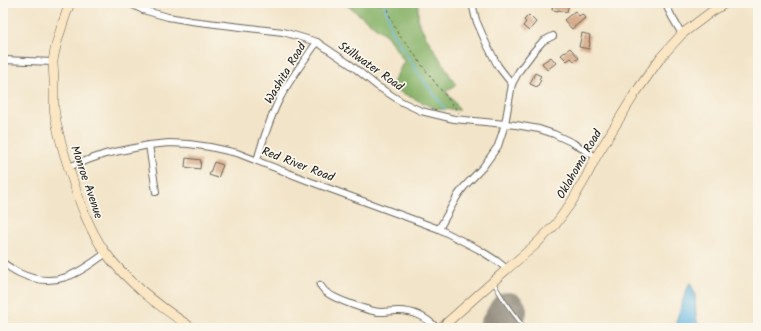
<svg xmlns="http://www.w3.org/2000/svg" width="761" height="331" font-family="Kalam,sans-serif">
<rect width="100%" height="100%" fill="#fbf7ec"/>
<filter id="ink" filterUnits="userSpaceOnUse"><feTurbulence type="fractalNoise" baseFrequency=".025" numOctaves="2"/><feDisplacementMap in="SourceGraphic" scale="8" xChannelSelector="R" yChannelSelector="G"/><feConvolveMatrix kernelMatrix="1 2 1 2 8 2 1 2 1" color-interpolation-filters="sRGB"/></filter>
<filter id="wash" filterUnits="userSpaceOnUse"><feTurbulence type="fractalNoise" baseFrequency=".012" numOctaves="4" result="noise"/><feDisplacementMap in="SourceGraphic" scale="16" xChannelSelector="R" yChannelSelector="G"/><feGaussianBlur stdDeviation="0.9" result="paint"/><feColorMatrix in="noise" values="0 0 0 0 0 0 0 0 0 0 0 0 0 0 0 0 0 1.4 0 .05"/><feComposite in="paint" operator="in"/></filter>
<g filter="url(#wash)">
<rect width="100%" height="100%" fill="#f2e4c8"/>
<path fill="#8ab46c" stroke="#536844" d="M 343,3 L 418,3 L 418,21 L 427,38 L 456,85 L 446,91 L 460,110 L 436,109 L 392,88 L 394,81 L 404,61 L 387,36 L 348,6 Z"/>
<path fill="#68b9e3" stroke="#426a80" d="M 690,282 L 695,294 L 696,317 L 699,328 L 674,328 L 683,300 Z"/>
<g fill="none" stroke-linecap="round" stroke-linejoin="round">
<path stroke="#68b9e3" stroke-width="1.5" d="M 384,3 L 388,16 L 390,29 L 418,73 L 445,109"/>
<path stroke="#878072" stroke-width="38" d="M 498,328 L 508,311"/>
</g>
<g id="blocks">
<g fill="#d09e78">
<path d="M 553,3 L 569,3 L 567,12 L 558,10 L 558,11 L 552,10 Z"/>
<path d="M 575,11 L 579,16 L 582,14 L 585,18 L 572,29 L 564,20 Z"/>
<path d="M 529,15 L 536,22 L 529,31 L 523,26 L 526,22 L 524,20 Z"/>
<path d="M 582,33 L 590,35 L 589,42 L 590,42 L 589,49 L 579,47 Z"/>
<path d="M 570,48 L 579,58 L 574,61 L 571,58 L 567,61 L 561,55 Z"/>
<path d="M 551,57 L 556,63 L 547,70 L 542,63 Z"/>
<path d="M 535,73 L 541,76 L 539,79 L 541,80 L 537,87 L 530,84 Z"/>
<path d="M 186,158 L 201,160 L 200,169 L 185,167 Z"/>
<path d="M 214,162 L 223,165 L 218,178 L 209,175 Z"/>
</g>
</g>
</g>
<g filter="url(#ink)">
<use href="#blocks" fill-opacity="0" stroke="#676258" stroke-width="1"/>
<g fill="none" stroke-linecap="round" stroke-linejoin="round">
<defs>
<g id="lane">
<path d="M 494,283 C 503,301 512,313 525,328"/>
<path d="M 551,328 L 553,327"/>
</g>
<g id="street">
<path d="M 129,3 L 143,10 L 168,17 L 191,21 L 283,32 L 317,42 L 351,65 L 377,86 L 402,102 L 421,111 L 454,119 L 505,124 L 516,125 L 539,129 L 554,134 L 573,143 L 596,157"/>
<path d="M 472,3 L 476,20 L 486,43 L 498,66 L 512,84"/>
<path d="M 665,3 L 672,17 L 682,34"/>
<path d="M 3,60 L 53,62"/>
<path d="M 149,145 L 156,192"/>
<path d="M 257,160 C 263,140 269,121 278,102 C 288,81 304,61 317,42"/>
<path d="M 68,167 L 105,154 L 149,145 L 169,143 L 189,144 L 210,147 L 237,153 L 314,183 L 439,229 L 478,249 L 497,261 L 507,269"/>
<path d="M 439,229 L 458,195 L 464,187 L 483,167 L 498,146 L 505,124 L 512,84 L 519,71 L 534,51 L 543,41 L 553,36"/>
<path d="M 3,263 C 8,266 13,270 19,273 C 55,290 78,274 106,253"/>
<path d="M 320,285 C 322,287 324,291 326,292 C 334,299 370,312 381,312 C 386,312 391,311 396,311 C 413,310 426,317 437,328"/>
</g>
<g id="secondary">
<path d="M 70,3 C 63,22 56,41 53,61 C 53,68 54,75 54,82 C 54,91 54,99 54,107 C 56,129 63,151 70,172 C 79,200 88,228 105,252 C 128,283 160,307 192,328"/>
<path d="M 441,328 L 507,269 L 534,246 L 555,225 L 571,203 L 585,179 L 596,157 L 634,95 L 661,57 L 682,34 L 711,12 L 726,3"/>
</g>
</defs>
<use href="#lane" stroke="#676258" stroke-width="4.5"/>
<use href="#street" stroke="#676258" stroke-width="8"/>
<use href="#secondary" stroke="#676258" stroke-width="10"/>
<path stroke="#676258" stroke-width="1" stroke-dasharray="3 3" stroke-linecap="butt" d="M 388,3 L 389,14 L 398,34 L 407,44 L 427,72 L 459,113"/>
<use href="#lane" stroke="#fff" stroke-width="3"/>
<use href="#street" stroke="#fff" stroke-width="6"/>
<use href="#secondary" stroke="#fbe6c4" stroke-width="9"/>
</g>
</g>
<g text-anchor="middle" stroke-width="3.5" stroke-linejoin="round" paint-order="stroke">
<g font-size="12" fill="#1c1c1c" stroke="#fbf7ec">
<text transform="translate(371 66) rotate(35)" y="4">Stillwater Road</text>
<text transform="translate(285 73) rotate(-59)" y="4">Washita Road</text>
<text transform="translate(298 164) rotate(21)" y="4">Red River Road</text>
<text transform="translate(579 164) rotate(-60)" y="4">Oklahoma Road</text>
<text transform="translate(87 182) rotate(71)" y="4">Monroe Avenue</text>
</g>
</g>
<rect width="761" height="331" fill="none" stroke="#fbf7ec" stroke-width="16"/>
</svg>
